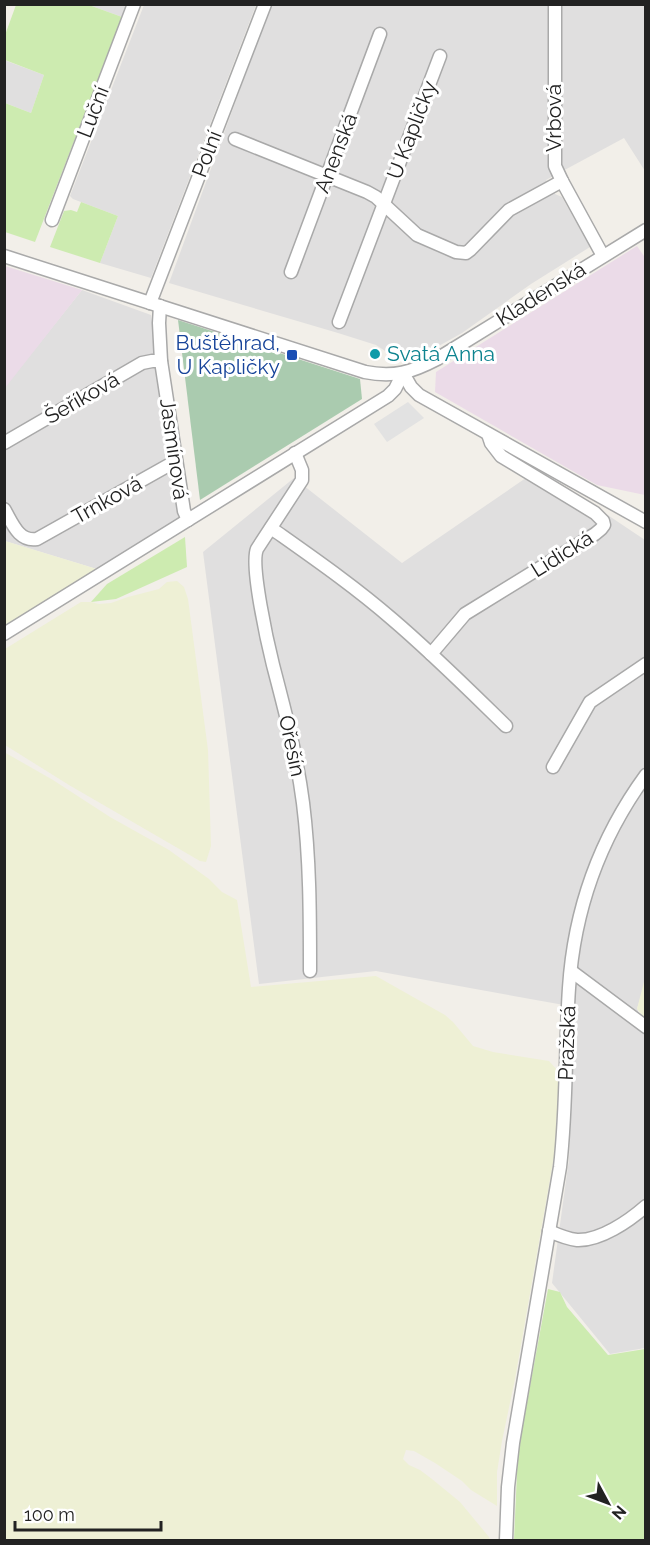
<svg xmlns="http://www.w3.org/2000/svg" width="650" height="1545" font-family="Raleway,sans-serif">
<rect width="100%" height="100%" fill="#f2efe9"/>
<g fill="#e0dfdf">
<path d="M 89,5 L 127,5 L 122,17 Z"/>
<path d="M 144,5 L 256,5 L 151,278 L 100,263 L 118,216 L 73,199 L 70,196 Z"/>
<path d="M 271,5 L 645,5 L 645,171 L 624,138 L 546,180 L 555,194 L 562,197 L 590,247 L 531,284 L 462,333 L 419,357 L 399,360 L 376,345 L 338,333 L 169,283 Z"/>
<path d="M 4,60 L 44,75 L 31,113 L 5,103 Z"/>
<path d="M 82,290 L 151,315 L 179,520 L 100,570 L 5,541 L 4,388 Z"/>
<path d="M 539,469 L 645,540 L 646,978 L 637,1009 L 638,1010 L 639,1030 L 646,1035 L 645,1348 L 610,1354 L 552,1283 L 569,1159 L 575,1007 L 376,971 L 259,984 L 203,552 L 294,478 L 402,563 Z"/>
</g>
<g fill="#ebdbe8">
<path d="M 637,246 L 646,259 L 645,495 L 597,485 L 435,392 L 436,372 Z"/>
<path d="M 5,266 L 82,290 L 5,388 L 4,266 Z"/>
</g>
<g fill="#eef0d5">
<path d="M 5,541 L 100,570 L 5,627 Z"/>
<path d="M 177,581 L 184,587 L 188,599 L 208,750 L 211,846 L 206,862 L 200,861 L 69,785 L 5,745 L 5,649 L 81,602 L 91,602 L 99,604 L 111,603 L 128,597 L 159,589 L 167,582 Z"/>
<path d="M 4,752 L 53,780 L 110,817 L 169,850 L 209,879 L 222,892 L 237,900 L 251,987 L 376,976 L 445,1015 L 453,1022 L 473,1046 L 493,1052 L 549,1061 L 559,1072 L 555,1151 L 515,1379 L 502,1441 L 497,1472 L 497,1506 L 471,1490 L 462,1481 L 435,1463 L 414,1451 L 406,1450 L 403,1459 L 409,1465 L 420,1470 L 432,1479 L 460,1502 L 489,1537 L 490,1540 L 5,1540 Z"/>
<path d="M 645,978 L 645,1018 L 637,1009 Z"/>
</g>
<g fill="#cdebb0">
<path d="M 16,5 L 89,5 L 122,17 L 35,242 L 5,232 L 5,103 L 31,113 L 44,75 L 5,60 L 5,35 Z"/>
<path d="M 81,202 L 118,216 L 100,263 L 50,247 L 64,211 L 71,210 L 77,212 Z"/>
<path d="M 185,537 L 187,567 L 116,599 L 91,602 L 107,584 Z"/>
<path d="M 548,1289 L 560,1292 L 567,1307 L 608,1355 L 645,1349 L 645,1540 L 514,1540 L 518,1451 Z"/>
</g>
<path fill="#aacbaf" d="M 178,320 L 360,379 L 362,399 L 200,500 Z"/>
<path fill="#e2e2e2" d="M 408,402 L 424,418 L 387,442 L 374,424 Z"/>
<g fill="none" stroke-linecap="round" stroke-linejoin="round">
<defs>
<g id="minor">
<path d="M 555,4 L 555,166 L 562,181 L 603,256"/>
<path d="M 235,139 L 367,192 L 376,197 L 417,235 L 456,252 L 466,253 L 470,250 L 509,210 L 562,181"/>
<path d="M 52,220 L 134,4"/>
<path d="M 4,256 L 365,372 C 394,378 412,372 437,359 L 646,230"/>
<path d="M 291,272 L 380,34"/>
<path d="M 150,303 L 265,4"/>
<path d="M 160,306 L 159,323 L 161,361 L 184,511 L 188,520"/>
<path d="M 339,322 L 440,56"/>
<path d="M 403,373 L 411,387 L 419,395 L 646,522"/>
<path d="M 4,443 L 142,363 L 152,361 L 161,361"/>
<path d="M 295,453 L 302,470 L 302,480 L 257,549 C 250,565 268,645 273,665 C 285,711 297,756 303,803 C 310,859 310,915 310,971"/>
<path d="M 4,509 C 12,522 18,542 37,539 L 176,461"/>
<path d="M 271,528 C 312,557 354,586 392,619 C 432,653 469,690 506,726"/>
<path d="M 4,634 L 388,396 L 395,389 L 403,373"/>
<path d="M 431,654 L 465,614 L 595,534 L 601,529 L 604,525 L 603,521 L 595,513 L 501,456 L 491,443 L 488,434"/>
<path d="M 553,767 L 590,702 L 646,664"/>
<path d="M 571,971 L 646,1027"/>
<path d="M 549,1231 C 558,1235 567,1239 577,1240 C 600,1241 629,1221 646,1206"/>
<path d="M 506,1540 L 508,1487 L 513,1443 L 560,1167 C 567,1107 565,1047 569,988 C 574,911 600,838 646,775"/>
</g>
</defs>
<use href="#minor" stroke="#a9a9a9" stroke-width="15"/>
<use href="#minor" stroke="#fff" stroke-width="12"/>
</g>
<circle fill="#0f9aa8" stroke="#fff" stroke-width="2" cx="375" cy="354" r="6"/>
<rect fill="#1a4fb4" stroke="#fff" stroke-width="2" x="286" y="349" width="12" height="12" rx="3"/>
<g text-anchor="middle" stroke-width="6" stroke-linejoin="round" paint-order="stroke">
<g font-size="21" fill="#222" stroke="#fff">
<text transform="translate(93 112) rotate(-69)" y="7">Luční</text>
<text transform="translate(554 118) rotate(-90)" y="7">Vrbová</text>
<text transform="translate(412 130) rotate(-69)" y="7">U Kapličky</text>
<text transform="translate(336 153) rotate(-69)" y="7">Anenská</text>
<text transform="translate(207 154) rotate(-69)" y="7">Polní</text>
<text transform="translate(541 294) rotate(-32)" y="7">Kladenská</text>
<text transform="translate(82 398) rotate(-30)" y="7">Šeříková</text>
<text transform="translate(174 449) rotate(82)" y="7">Jasmínová</text>
<text transform="translate(107 500) rotate(-29)" y="7">Trnková</text>
<text transform="translate(562 554) rotate(-32)" y="7">Lidická</text>
<text transform="translate(292 746) rotate(78)" y="7">Ořešín</text>
<text transform="translate(567 1043) rotate(-88)" y="7">Pražská</text>
</g>
<g font-size="21" fill="#164399" stroke="#fff" text-anchor="end">
<text x="280" y="350">Buštěhrad,<tspan x="280" dy="24">U Kapličky</tspan></text>
</g>
<g font-size="21" fill="#0d838f" stroke="#fff" text-anchor="start">
<text x="387" y="361">Svatá Anna</text>
</g>
</g>
<rect width="650" height="1545" fill="none" stroke="#222222" stroke-width="12"/>
<g transform="translate(608 1503) rotate(131)" stroke="#ffffff" stroke-width="4.5" paint-order="stroke">
<path d="M0-4.5L10 22L0 15L-10 22Z" fill="#222222"/>
<text y="-9" font-size="16" font-weight="bold" text-anchor="middle" fill="#222222">N</text>
</g>
<path d="M15 1521v9h146v-9" fill="none" stroke="#222222" stroke-width="3"/>
<text x="24" y="1521" font-size="18" fill="#222222" stroke="#ffffff" stroke-width="4.5" paint-order="stroke">100 m</text>
</svg>
